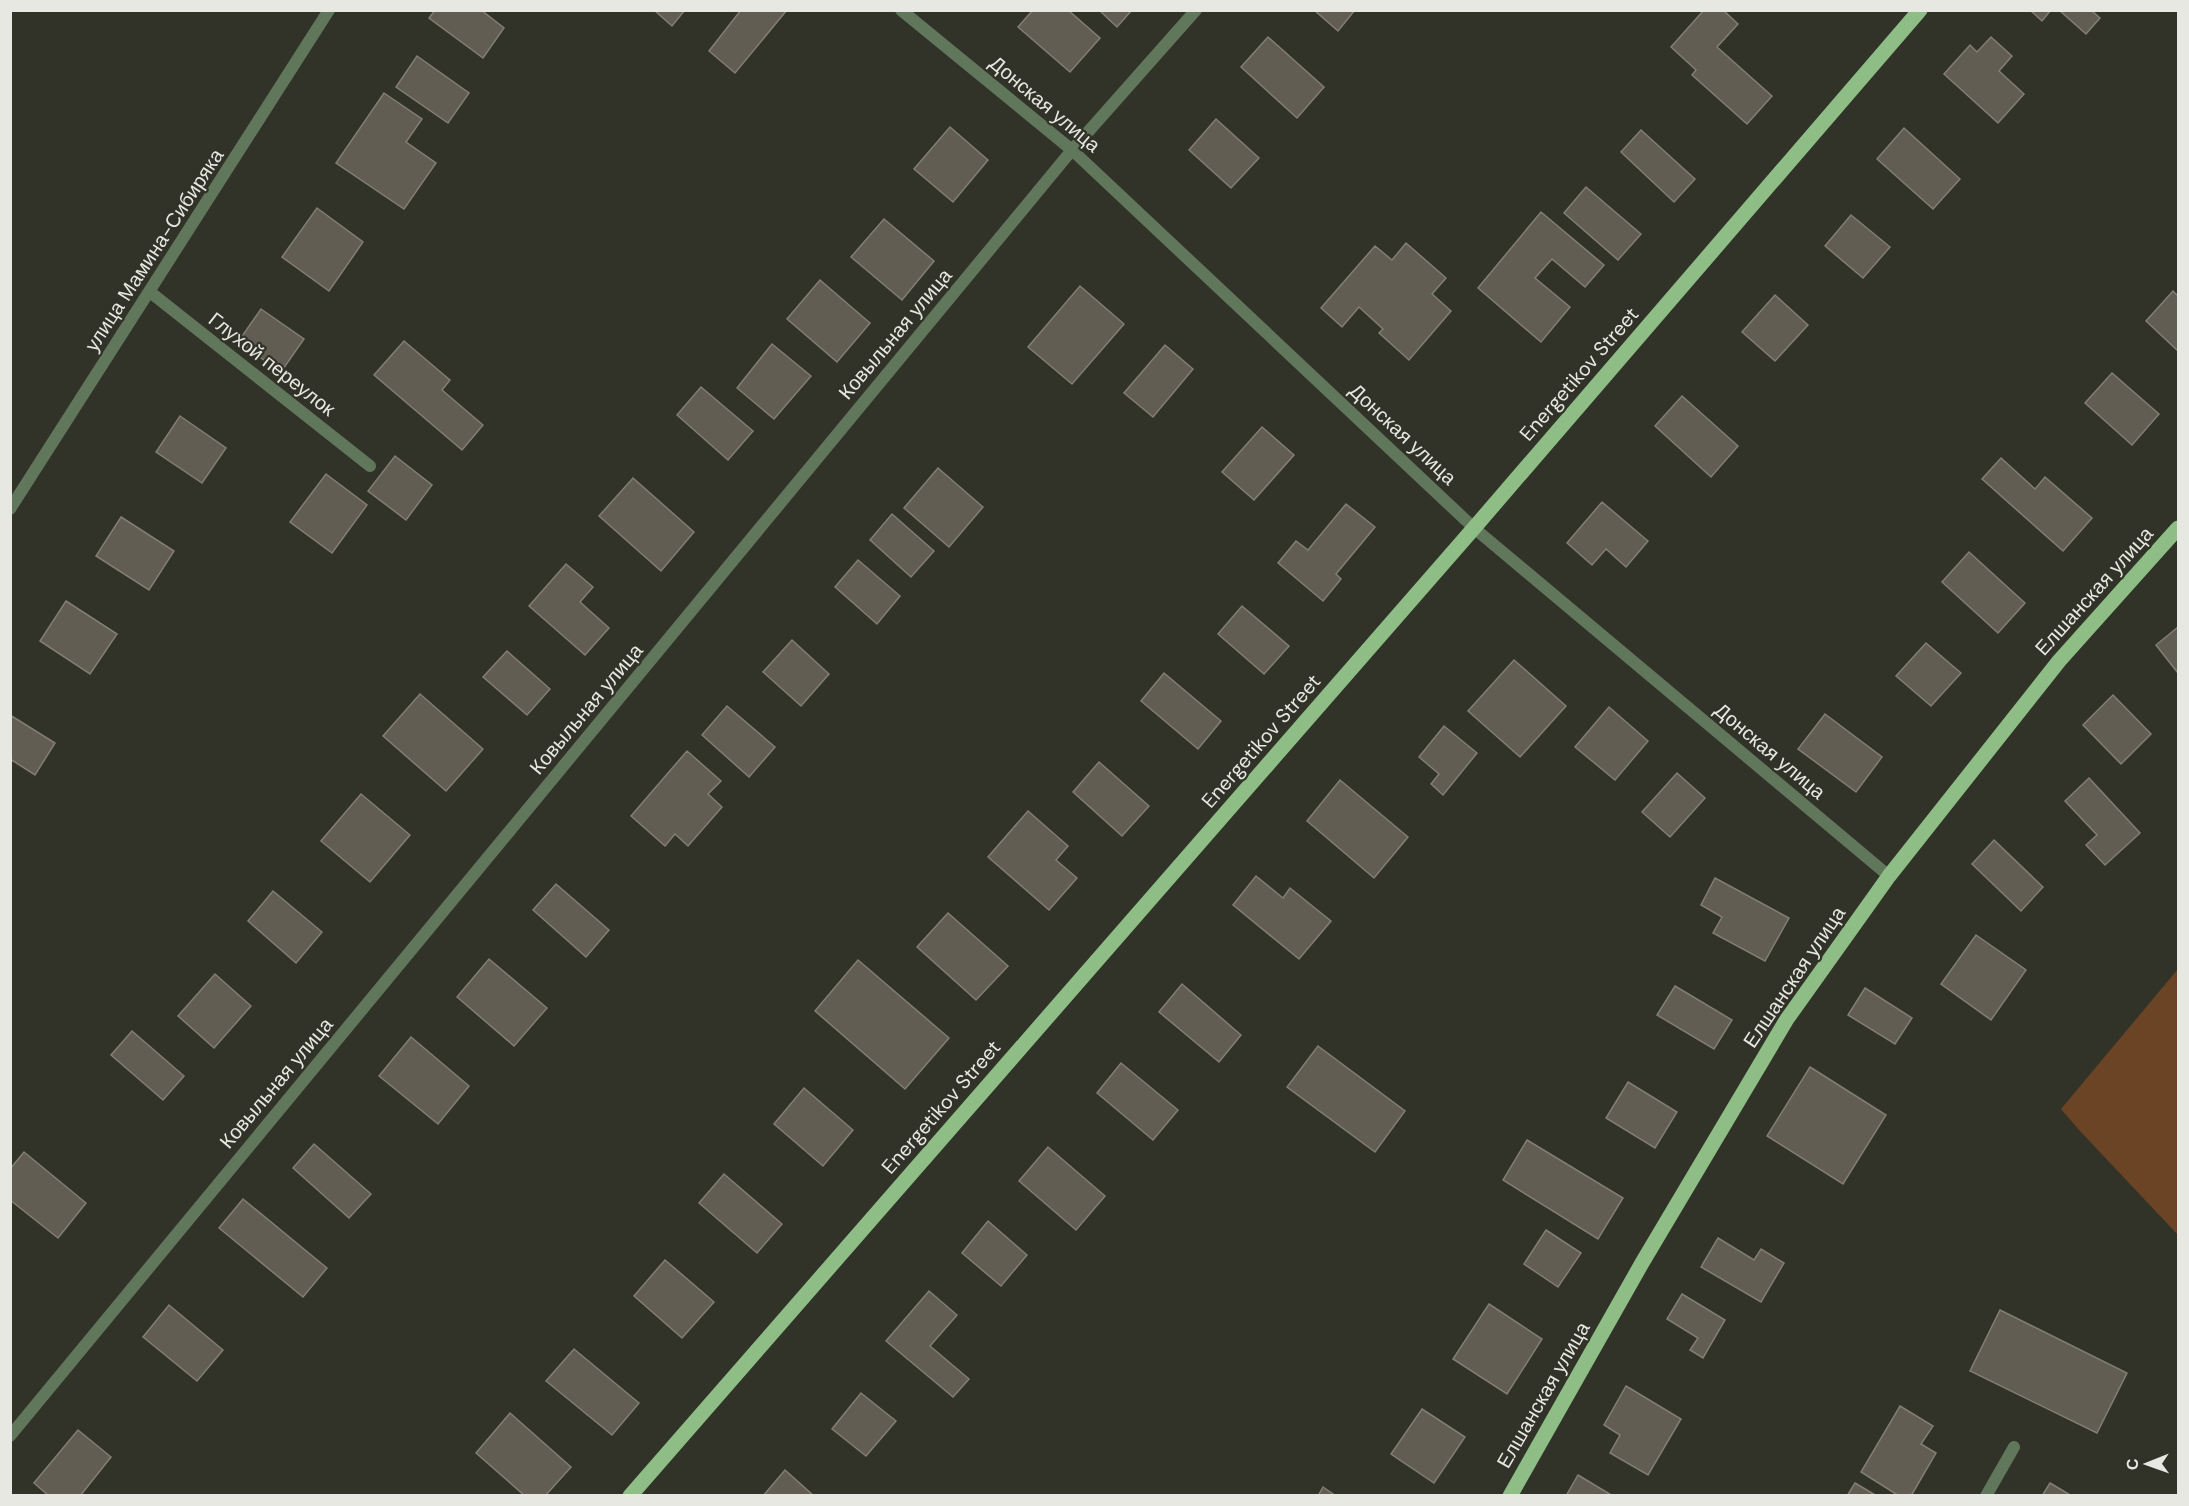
<svg xmlns="http://www.w3.org/2000/svg" width="2189" height="1506" font-family="'DM Sans',sans-serif">
<rect width="100%" height="100%" fill="#313228"/>
<path fill="#6b4426" d="M 2178,969 L 2178,1235 L 2080,1131 L 2061,1109 Z"/>
<g fill="#625d52" stroke="#837e73" stroke-width="1.5">
<path d="M 435,10 L 481,10 L 504,28 L 483,58 L 429,18 Z"/>
<path d="M 654,10 L 685,10 L 672,26 Z"/>
<path d="M 741,10 L 787,10 L 735,73 L 709,51 Z"/>
<path d="M 1033,10 L 1068,10 L 1100,38 L 1070,72 L 1018,27 Z"/>
<path d="M 1099,10 L 1132,10 L 1117,27 Z"/>
<path d="M 1314,10 L 1355,10 L 1338,31 Z"/>
<path d="M 1704,10 L 1723,10 L 1738,24 L 1717,47 L 1772,96 L 1747,124 L 1692,75 L 1696,70 L 1671,47 Z"/>
<path d="M 2030,10 L 2051,10 L 2042,21 Z"/>
<path d="M 2059,10 L 2091,10 L 2100,18 L 2086,34 Z"/>
<path d="M 1268,37 L 1324,87 L 1297,118 L 1241,67 Z"/>
<path d="M 1991,37 L 2012,56 L 1999,71 L 2024,94 L 1998,123 L 1944,74 L 1970,45 L 1977,52 Z"/>
<path d="M 417,56 L 469,93 L 448,123 L 396,87 Z"/>
<path d="M 384,93 L 422,119 L 406,142 L 436,163 L 404,209 L 336,163 Z"/>
<path d="M 1216,119 L 1259,158 L 1231,188 L 1189,150 Z"/>
<path d="M 950,127 L 988,160 L 953,202 L 914,169 Z"/>
<path d="M 1904,128 L 1960,179 L 1933,209 L 1877,159 Z"/>
<path d="M 1641,130 L 1695,179 L 1674,202 L 1621,152 Z"/>
<path d="M 1586,187 L 1641,234 L 1618,260 L 1564,213 Z"/>
<path d="M 317,208 L 363,242 L 329,291 L 282,257 Z"/>
<path d="M 1541,212 L 1604,265 L 1585,287 L 1552,259 L 1535,278 L 1570,307 L 1541,342 L 1478,288 Z"/>
<path d="M 1851,215 L 1890,247 L 1863,278 L 1825,246 Z"/>
<path d="M 884,219 L 934,261 L 902,300 L 851,257 Z"/>
<path d="M 1406,243 L 1446,278 L 1432,294 L 1451,311 L 1409,360 L 1379,333 L 1383,329 L 1359,307 L 1342,327 L 1321,308 L 1375,246 L 1392,260 Z"/>
<path d="M 820,280 L 870,323 L 837,362 L 787,319 Z"/>
<path d="M 1080,286 L 1124,324 L 1072,384 L 1028,347 Z"/>
<path d="M 2173,291 L 2178,296 L 2178,351 L 2146,321 Z"/>
<path d="M 1775,295 L 1808,325 L 1775,361 L 1742,332 Z"/>
<path d="M 261,309 L 304,339 L 281,372 L 238,342 Z"/>
<path d="M 404,341 L 450,380 L 442,390 L 483,425 L 462,450 L 374,375 Z"/>
<path d="M 772,344 L 811,376 L 774,419 L 737,388 Z"/>
<path d="M 1165,345 L 1193,369 L 1153,417 L 1124,393 Z"/>
<path d="M 2112,373 L 2159,414 L 2132,445 L 2085,403 Z"/>
<path d="M 701,387 L 753,431 L 728,460 L 677,415 Z"/>
<path d="M 1682,396 L 1738,446 L 1711,477 L 1655,426 Z"/>
<path d="M 180,416 L 226,448 L 202,483 L 156,452 Z"/>
<path d="M 1262,427 L 1294,455 L 1254,500 L 1222,472 Z"/>
<path d="M 395,456 L 432,485 L 406,520 L 368,491 Z"/>
<path d="M 2001,458 L 2035,489 L 2045,477 L 2092,518 L 2063,551 L 1982,479 Z"/>
<path d="M 938,468 L 983,507 L 949,547 L 904,508 Z"/>
<path d="M 326,474 L 367,505 L 332,553 L 290,522 Z"/>
<path d="M 633,478 L 694,532 L 661,571 L 599,516 Z"/>
<path d="M 1602,502 L 1648,541 L 1626,567 L 1606,549 L 1592,565 L 1567,543 Z"/>
<path d="M 1346,504 L 1375,527 L 1336,574 L 1341,579 L 1323,601 L 1278,563 L 1296,541 L 1308,550 Z"/>
<path d="M 892,514 L 934,551 L 911,577 L 870,540 Z"/>
<path d="M 121,517 L 174,551 L 149,590 L 96,556 Z"/>
<path d="M 1969,552 L 2025,603 L 1998,633 L 1942,582 Z"/>
<path d="M 858,560 L 900,596 L 877,624 L 835,587 Z"/>
<path d="M 566,564 L 593,587 L 580,602 L 609,628 L 585,655 L 529,606 Z"/>
<path d="M 66,601 L 117,634 L 90,674 L 40,641 Z"/>
<path d="M 1242,606 L 1289,646 L 1264,674 L 1218,634 Z"/>
<path d="M 2178,627 L 2178,673 L 2156,645 Z"/>
<path d="M 792,640 L 829,674 L 801,706 L 763,672 Z"/>
<path d="M 1926,643 L 1961,673 L 1931,706 L 1896,676 Z"/>
<path d="M 507,651 L 550,689 L 527,715 L 483,677 Z"/>
<path d="M 1514,660 L 1566,706 L 1520,757 L 1468,711 Z"/>
<path d="M 1164,673 L 1221,721 L 1198,749 L 1141,701 Z"/>
<path d="M 420,694 L 483,749 L 446,791 L 383,736 Z"/>
<path d="M 2113,695 L 2151,734 L 2121,764 L 2083,725 Z"/>
<path d="M 727,706 L 775,747 L 749,777 L 702,735 Z"/>
<path d="M 1609,707 L 1648,741 L 1615,780 L 1575,747 Z"/>
<path d="M 1825,714 L 1882,757 L 1856,792 L 1798,749 Z"/>
<path d="M 10,715 L 55,743 L 35,775 L 10,759 Z"/>
<path d="M 1444,726 L 1477,753 L 1443,795 L 1431,784 L 1439,774 L 1419,757 Z"/>
<path d="M 687,751 L 721,781 L 708,794 L 722,807 L 688,846 L 675,834 L 665,846 L 631,816 Z"/>
<path d="M 1099,762 L 1149,806 L 1122,836 L 1073,792 Z"/>
<path d="M 1677,773 L 1705,798 L 1670,837 L 1642,812 Z"/>
<path d="M 2089,778 L 2140,833 L 2105,865 L 2086,845 L 2097,835 L 2065,801 Z"/>
<path d="M 1340,780 L 1408,837 L 1374,878 L 1307,821 Z"/>
<path d="M 361,794 L 410,835 L 370,882 L 321,841 Z"/>
<path d="M 1028,811 L 1068,846 L 1056,860 L 1077,878 L 1049,910 L 988,857 Z"/>
<path d="M 1994,840 L 2043,887 L 2021,911 L 1972,864 Z"/>
<path d="M 1256,876 L 1283,898 L 1290,888 L 1331,921 L 1299,959 L 1233,905 Z"/>
<path d="M 1715,878 L 1789,918 L 1765,961 L 1713,933 L 1722,917 L 1701,905 Z"/>
<path d="M 556,884 L 609,930 L 586,957 L 533,910 Z"/>
<path d="M 273,891 L 322,932 L 296,963 L 248,921 Z"/>
<path d="M 948,913 L 1008,966 L 976,1000 L 917,947 Z"/>
<path d="M 1976,935 L 2026,970 L 1991,1020 L 1941,984 Z"/>
<path d="M 489,959 L 547,1008 L 514,1046 L 457,997 Z"/>
<path d="M 858,960 L 949,1038 L 905,1089 L 815,1011 Z"/>
<path d="M 215,974 L 251,1006 L 214,1048 L 178,1016 Z"/>
<path d="M 1182,984 L 1241,1035 L 1219,1062 L 1159,1012 Z"/>
<path d="M 1675,986 L 1732,1020 L 1714,1049 L 1657,1015 Z"/>
<path d="M 1865,988 L 1912,1018 L 1895,1044 L 1848,1015 Z"/>
<path d="M 132,1031 L 184,1076 L 163,1100 L 111,1055 Z"/>
<path d="M 411,1037 L 469,1086 L 438,1124 L 379,1076 Z"/>
<path d="M 1318,1046 L 1405,1111 L 1375,1152 L 1287,1087 Z"/>
<path d="M 1121,1063 L 1178,1110 L 1153,1140 L 1097,1093 Z"/>
<path d="M 1810,1067 L 1886,1115 L 1843,1184 L 1767,1136 Z"/>
<path d="M 1628,1082 L 1677,1112 L 1655,1148 L 1606,1118 Z"/>
<path d="M 804,1088 L 853,1130 L 823,1166 L 774,1124 Z"/>
<path d="M 1527,1140 L 1623,1198 L 1598,1239 L 1503,1180 Z"/>
<path d="M 314,1144 L 371,1194 L 349,1218 L 293,1168 Z"/>
<path d="M 1048,1147 L 1105,1196 L 1076,1230 L 1019,1181 Z"/>
<path d="M 24,1152 L 86,1203 L 58,1238 L 10,1200 L 10,1169 Z"/>
<path d="M 724,1174 L 782,1224 L 757,1253 L 699,1203 Z"/>
<path d="M 243,1199 L 327,1268 L 303,1297 L 219,1228 Z"/>
<path d="M 988,1221 L 1027,1255 L 1001,1286 L 962,1253 Z"/>
<path d="M 1546,1230 L 1581,1253 L 1558,1287 L 1524,1264 Z"/>
<path d="M 1718,1238 L 1754,1260 L 1761,1249 L 1784,1263 L 1761,1302 L 1701,1267 Z"/>
<path d="M 665,1260 L 714,1302 L 682,1338 L 634,1296 Z"/>
<path d="M 929,1291 L 957,1315 L 930,1346 L 969,1379 L 953,1397 L 886,1341 Z"/>
<path d="M 1682,1294 L 1725,1320 L 1703,1358 L 1690,1350 L 1698,1338 L 1667,1319 Z"/>
<path d="M 1489,1304 L 1542,1339 L 1507,1394 L 1453,1359 Z"/>
<path d="M 169,1305 L 223,1350 L 197,1381 L 143,1337 Z"/>
<path d="M 2000,1310 L 2127,1373 L 2097,1433 L 1970,1371 Z"/>
<path d="M 574,1349 L 639,1403 L 612,1435 L 546,1381 Z"/>
<path d="M 1626,1386 L 1681,1419 L 1648,1475 L 1610,1453 L 1620,1435 L 1604,1425 Z"/>
<path d="M 861,1393 L 896,1421 L 866,1456 L 832,1429 Z"/>
<path d="M 1900,1406 L 1933,1426 L 1921,1444 L 1936,1453 L 1911,1496 L 1899,1496 L 1861,1472 Z"/>
<path d="M 1422,1409 L 1465,1437 L 1434,1483 L 1391,1454 Z"/>
<path d="M 510,1413 L 571,1467 L 545,1496 L 525,1496 L 476,1453 Z"/>
<path d="M 78,1430 L 111,1457 L 80,1496 L 49,1496 L 34,1483 Z"/>
<path d="M 785,1470 L 814,1496 L 763,1496 Z"/>
<path d="M 1578,1475 L 1613,1496 L 1566,1496 Z"/>
<path d="M 1855,1483 L 1877,1496 L 1847,1496 Z"/>
<path d="M 2050,1483 L 2072,1496 L 2042,1496 Z"/>
<path d="M 1323,1487 L 1336,1496 L 1318,1496 Z"/>
</g>
<g fill="none" stroke-linecap="round" stroke-linejoin="round">
<g stroke="#61775c" stroke-width="12">
<path d="M 901,10 L 1072,150 L 1474,528 L 1889,876"/>
<path d="M 150,292 L 370,466"/>
<path d="M 10,509 L 329,10"/>
<path d="M 10,1436 L 1072,150 L 1196,10"/>
<path d="M 1986,1496 L 2014,1447"/>
</g>
<g stroke="#8ebd85" stroke-width="15">
<path d="M 630,1496 L 1474,528 L 1920,10"/>
<path d="M 1510,1496 L 1642,1263 L 1787,1019 L 1889,876 L 2059,661 L 2178,528"/>
</g>
</g>
<g text-anchor="middle" stroke-width="4.5" stroke-linejoin="round" paint-order="stroke">
<g font-size="20" fill="#e7e8e1" stroke="#313228">
<text transform="translate(1045 104) rotate(40)" y="7">Донская улица</text>
<text transform="translate(154 250) rotate(-57)" y="7">улица Мамина-Сибиряка</text>
<text transform="translate(895 334) rotate(-50)" y="7">Ковыльная улица</text>
<text transform="translate(272 364) rotate(38)" y="7">Глухой переулок</text>
<text transform="translate(1579 374) rotate(-49)" y="7">Energetikov Street</text>
<text transform="translate(1403 434) rotate(43)" y="7">Донская улица</text>
<text transform="translate(2094 591) rotate(-48)" y="7">Елшанская улица</text>
<text transform="translate(586 709) rotate(-50)" y="7">Ковыльная улица</text>
<text transform="translate(1261 741) rotate(-49)" y="7">Energetikov Street</text>
<text transform="translate(1770 751) rotate(40)" y="7">Донская улица</text>
<text transform="translate(1794 977) rotate(-56)" y="7">Елшанская улица</text>
<text transform="translate(276 1083) rotate(-50)" y="7">Ковыльная улица</text>
<text transform="translate(941 1107) rotate(-49)" y="7">Energetikov Street</text>
<text transform="translate(1543 1395) rotate(-60)" y="7">Елшанская улица</text>
</g>
</g>
<rect width="2189" height="1506" fill="none" stroke="#e7e8e1" stroke-width="24"/>
<g transform="translate(2147 1464) rotate(269)" stroke="#313228" stroke-width="4.5" paint-order="stroke">
<path d="M0-4.5L10 22L0 15L-10 22Z" fill="#e7e8e1"/>
<text y="-9" font-size="16" font-weight="bold" text-anchor="middle" fill="#e7e8e1">С</text>
</g>
</svg>
